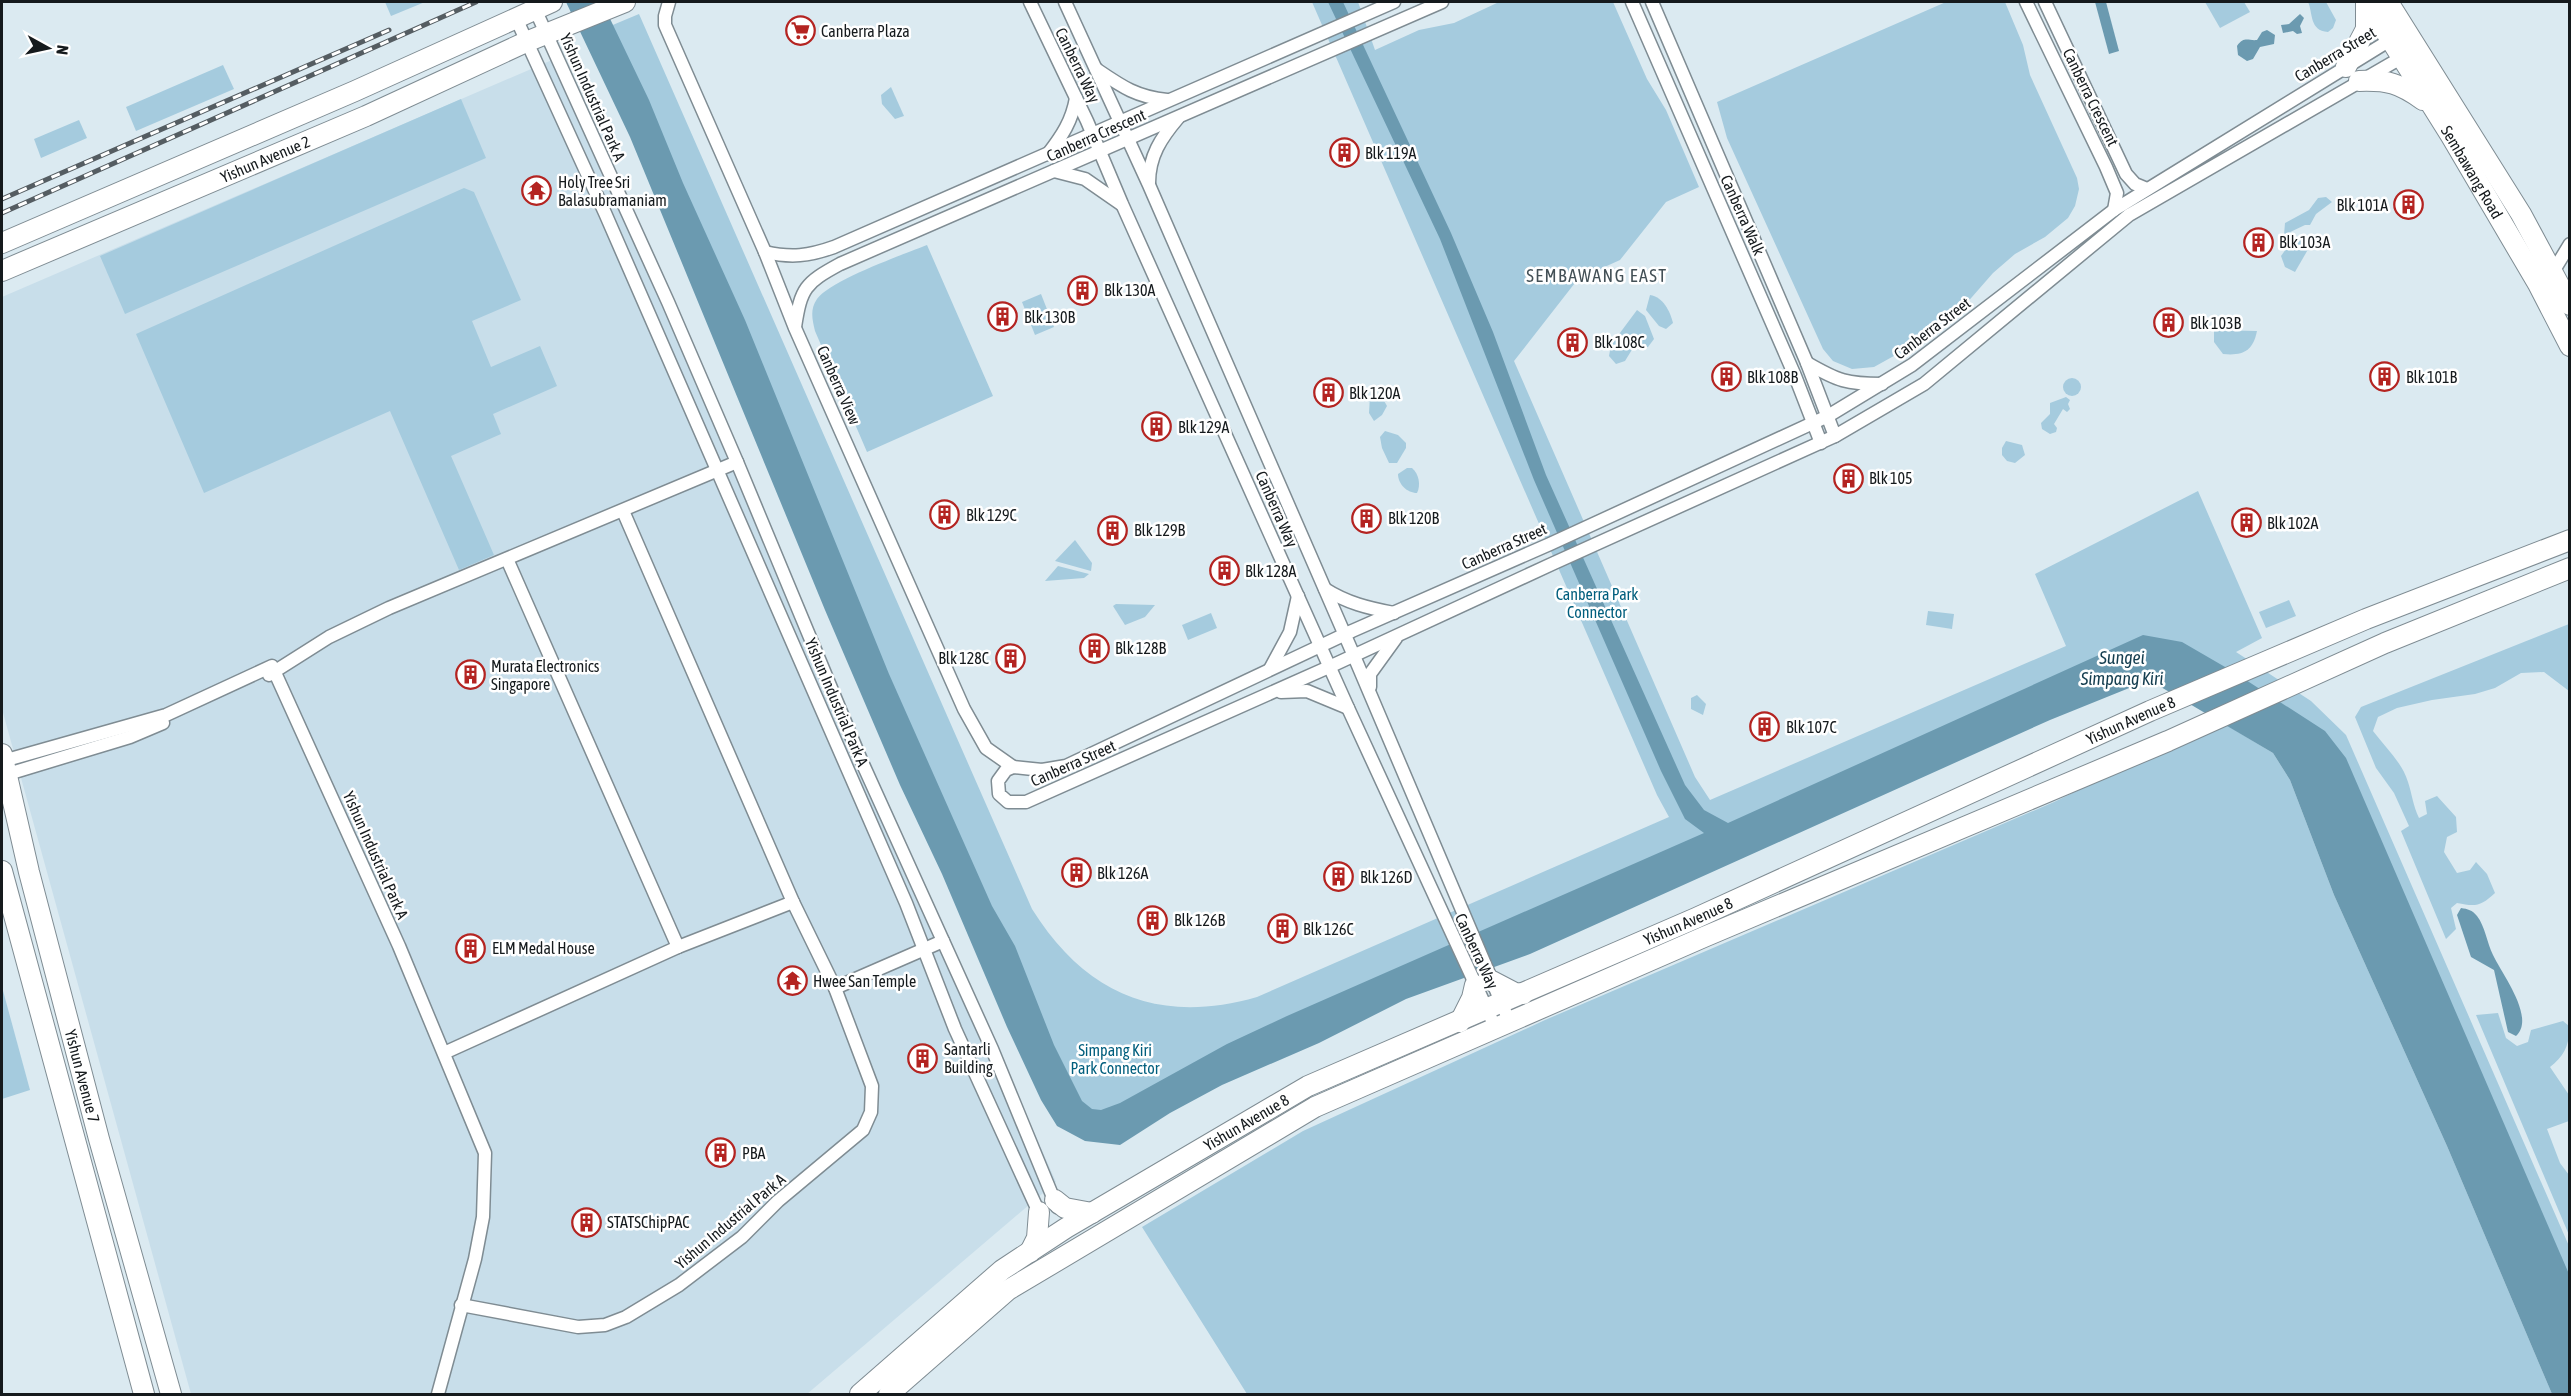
<svg xmlns="http://www.w3.org/2000/svg" width="2571" height="1396" font-family="'Asap Condensed',sans-serif">
<rect width="100%" height="100%" fill="#dbeaf1"/>
<path fill="#c8deea" d="M 559,57 L 1056,1182 L 807,1394 L 191,1394 L 2,709 L 2,297 Z"/>
<g fill="#a5cbde">
<path d="M 385,2 L 425,2 L 391,16 Z"/>
<path d="M 1312,2 L 1358,2 L 1375,50 L 1419,30 L 1454,23 L 1499,2 L 1613,2 L 1647,79 L 1666,110 L 1699,187 L 1666,202 L 1620,260 L 1578,279 L 1514,361 L 1695,777 L 1710,800 L 2066,646 L 2035,574 L 2198,491 L 2262,638 L 2236,652 L 2311,701 L 2346,735 L 2569,1246 L 2569,1343 L 2317,747 L 2128,663 L 1120,1128 L 1068,1114 L 596,32 L 639,14 L 1032,909 C 1086,995 1159,1025 1257,997 L 1669,817 L 1657,795 Z"/>
<path d="M 1946,2 L 2005,2 L 2023,45 L 2030,75 L 2077,178 L 2079,189 L 2075,206 L 2068,218 L 2045,237 L 2015,254 L 1993,273 L 1965,305 L 1940,327 L 1901,352 L 1874,367 L 1852,369 L 1833,361 L 1823,349 L 1727,138 L 1717,102 Z"/>
<path d="M 2205,2 L 2244,2 L 2250,12 L 2220,28 Z"/>
<path d="M 2308,2 L 2326,2 L 2336,20 L 2333,28 L 2328,32 C 2309,31 2313,12 2308,2 Z"/>
<path d="M 223,65 L 234,89 L 136,131 L 126,107 Z"/>
<path d="M 891,87 L 904,116 L 895,119 L 882,104 L 881,95 Z"/>
<path d="M 461,99 L 486,158 L 125,314 L 100,256 Z"/>
<path d="M 79,120 L 87,138 L 41,158 L 34,139 Z"/>
<path d="M 464,188 L 474,192 L 521,300 L 472,321 L 491,367 L 540,346 L 557,386 L 493,414 L 501,434 L 451,456 L 494,555 L 459,570 L 390,411 L 204,493 L 136,334 Z"/>
<path d="M 2326,197 L 2332,202 L 2316,214 L 2310,225 L 2305,225 L 2284,235 L 2285,223 L 2309,210 L 2318,198 Z"/>
<path d="M 2302,236 L 2314,239 L 2295,272 L 2285,267 L 2281,256 L 2291,242 Z"/>
<path d="M 927,245 L 993,396 L 867,452 L 815,331 C 812,319 810,309 817,299 C 831,280 902,255 927,245 Z"/>
<path d="M 1041,294 L 1054,327 L 1035,335 L 1022,302 Z"/>
<path d="M 1650,295 C 1663,297 1670,311 1673,323 L 1666,329 L 1659,326 L 1646,310 Z"/>
<path d="M 1637,310 L 1645,316 L 1654,339 L 1648,347 L 1633,348 L 1625,361 L 1616,364 L 1609,356 L 1611,345 Z"/>
<path d="M 2214,330 L 2257,331 C 2253,351 2243,356 2223,354 L 2214,342 Z"/>
<circle cx="2072" cy="387" r="9"/>
<path d="M 1370,396 L 1383,399 L 1387,406 L 1382,415 L 1374,421 L 1369,413 Z"/>
<path d="M 2066,397 L 2070,400 L 2068,404 L 2070,409 L 2067,412 L 2063,409 L 2054,424 L 2057,428 L 2056,432 L 2050,434 L 2042,429 L 2041,423 L 2050,414 L 2050,403 Z"/>
<path d="M 1385,431 L 1398,435 L 1406,443 L 1406,448 L 1397,463 L 1389,463 L 1382,448 L 1380,437 Z"/>
<path d="M 2006,441 L 2022,445 L 2025,455 L 2015,463 L 2007,461 L 2002,455 L 2002,448 Z"/>
<path d="M 1407,468 L 1412,468 C 1419,474 1421,485 1417,493 C 1407,493 1398,484 1398,474 Z"/>
<path d="M 1075,540 L 1092,563 L 1091,571 L 1055,561 Z"/>
<path d="M 1058,566 L 1089,574 L 1084,578 L 1045,581 Z"/>
<path d="M 2289,600 L 2296,616 L 2266,628 L 2259,612 Z"/>
<path d="M 1116,604 L 1155,605 L 1145,617 L 1125,625 L 1113,606 Z"/>
<path d="M 1928,611 L 1954,614 L 1952,629 L 1926,625 Z"/>
<path d="M 1211,613 L 1217,628 L 1188,640 L 1182,625 Z"/>
<path d="M 2569,624 L 2569,691 L 2544,672 L 2521,673 L 2495,688 L 2475,694 L 2432,700 L 2397,708 L 2378,717 L 2373,731 C 2385,747 2402,762 2408,782 C 2412,794 2413,806 2419,818 L 2427,814 L 2425,801 L 2437,796 L 2456,817 L 2457,832 L 2447,837 L 2444,852 L 2457,873 L 2470,870 L 2476,862 L 2487,874 L 2495,893 C 2481,906 2476,907 2457,903 L 2451,908 L 2456,929 L 2446,939 L 2401,831 L 2409,826 L 2394,793 L 2376,768 L 2355,717 L 2361,707 Z"/>
<path d="M 1697,695 L 1706,704 L 1703,715 L 1691,709 L 1691,698 Z"/>
<path d="M 2223,723 L 2273,753 L 2290,780 L 2334,895 L 2447,1146 L 2552,1394 L 1247,1394 L 1142,1227 L 1303,1131 L 1545,1020 L 2054,802 L 2147,757 Z"/>
<path d="M 2,987 L 30,1090 L 2,1099 Z"/>
<path d="M 2498,1013 L 2506,1038 L 2517,1046 L 2528,1042 L 2531,1030 L 2563,1021 L 2569,1026 C 2570,1045 2564,1056 2550,1067 L 2569,1095 L 2569,1121 L 2547,1129 L 2560,1163 L 2569,1175 L 2569,1235 L 2476,1015 Z"/>
</g>
<g fill="#6b9ab0">
<path d="M 566,2 L 602,2 L 649,100 L 683,183 L 745,320 L 889,674 L 992,906 L 1015,946 L 1054,1045 L 1082,1101 L 1092,1109 L 1101,1110 L 1120,1103 L 1227,1044 L 1287,1016 L 1704,833 L 1685,819 L 1661,771 L 1534,480 L 1440,239 L 1328,2 L 1343,2 L 1451,233 L 1493,332 L 1546,475 L 1685,785 L 1704,810 L 1728,823 L 2143,635 L 2182,642 L 2232,671 L 2325,731 L 2346,758 L 2569,1274 L 2569,1394 L 2552,1394 L 2447,1146 L 2334,895 L 2290,780 L 2273,753 L 2149,680 L 2050,720 L 1530,954 L 1406,999 L 1319,1043 L 1222,1085 L 1170,1113 L 1120,1145 L 1085,1141 L 1057,1126 L 1041,1100 L 1007,1027 L 942,874 L 900,785 L 825,610 L 630,137 Z"/>
<path d="M 2095,2 L 2106,2 L 2119,51 L 2109,54 Z"/>
<path d="M 2300,14 L 2304,18 L 2300,26 L 2302,33 L 2297,34 L 2293,31 L 2283,33 L 2281,25 L 2289,24 Z"/>
<path d="M 2267,30 L 2275,35 L 2274,44 L 2260,47 L 2253,59 L 2247,61 L 2238,55 L 2237,46 C 2244,36 2248,41 2257,40 L 2262,32 Z"/>
<path d="M 2461,908 C 2468,909 2472,910 2477,916 C 2485,926 2487,943 2493,955 C 2502,974 2536,1018 2516,1036 L 2508,1032 L 2494,970 L 2471,957 L 2457,915 Z"/>
</g>
<g fill="none" stroke-linecap="round" stroke-linejoin="round">
<defs>
<g id="street">
<path d="M 669,2 L 665,16 L 665,25 L 765,252 L 795,328 L 964,709 L 986,748 L 1013,767"/>
<path d="M 1030,2 L 1087,121 L 1122,204 L 1348,708 L 1496,1029"/>
<path d="M 1065,2 L 1149,185 L 1354,656 L 1510,1023"/>
<path d="M 1632,2 L 1795,376 L 1821,443"/>
<path d="M 1652,2 L 1807,363 L 1835,436"/>
<path d="M 2026,2 L 2106,167 L 2117,193 L 2114,210"/>
<path d="M 2045,2 L 2126,174 L 2135,184 L 2147,189"/>
<path d="M 535,9 L 668,302 L 737,462 L 861,760 L 992,1049 L 1057,1207"/>
<path d="M 516,18 L 605,213 L 906,903 L 955,1029 L 1041,1217"/>
<path d="M 2395,37 L 2114,210 L 1912,365 L 1828,416 L 1550,544 L 1352,631 L 1066,766 L 1042,770 L 1013,767 L 1006,770 L 998,781 L 999,794 L 1008,802 L 1026,802 L 1329,667 L 1554,563 L 1835,436 L 1924,384 L 2129,215 L 2406,55"/>
<path d="M 1096,69 C 1121,86 1136,97 1167,100"/>
<path d="M 1048,154 C 1062,136 1072,121 1076,98"/>
<path d="M 1054,171 L 1085,179 L 1121,204"/>
<path d="M 1149,183 C 1149,156 1161,138 1178,118"/>
<path d="M 765,252 C 791,258 809,256 834,247 L 1394,2"/>
<path d="M 2551,275 L 2570,244"/>
<path d="M 795,327 C 801,288 805,283 840,264 L 1442,2"/>
<path d="M 1807,363 C 1838,381 1847,384 1882,384"/>
<path d="M 507,559 L 678,947"/>
<path d="M 1325,589 C 1347,603 1368,608 1394,613"/>
<path d="M 1270,669 L 1290,632 L 1298,596"/>
<path d="M 269,675 L 329,637 L 389,608 L 737,462"/>
<path d="M 1370,687 L 1370,674 L 1396,638"/>
<path d="M 1281,692 L 1307,691 L 1348,708"/>
<path d="M 3,761 L 166,715 L 272,666 L 399,946 L 485,1153 L 483,1217 L 475,1259 L 438,1394"/>
<path d="M 8,774 L 130,737 L 163,723"/>
<path d="M 835,988 L 943,941"/>
<path d="M 444,1053 L 678,947 L 793,902"/>
<path d="M 461,1305 L 578,1327 L 605,1325 L 626,1317 L 679,1285 L 742,1237 L 778,1201 L 863,1130 L 871,1112 L 872,1086 L 835,988 L 793,902 L 623,511"/>
</g>
<g id="primary">
<path id="s1" d="M 2367,2 L 2451,136 L 2538,284 L 2570,346"/>
<path d="M 2388,2 L 2521,214 L 2570,305"/>
<path d="M 2346,67 L 2366,29 L 2366,2"/>
<path d="M 2359,81 C 2388,80 2399,83 2423,100"/>
<path d="M 2,243 L 355,91 L 552,2"/>
<path id="s2" d="M 2,271 L 366,116 L 526,42 L 625,2"/>
<path id="s3" d="M 2,754 L 29,872 L 99,1139 L 171,1394"/>
<path d="M 2,871 L 144,1394"/>
<path d="M 1492,981 L 1515,993 L 1523,994"/>
<path d="M 1460,1022 L 1472,998 L 1475,985"/>
<path d="M 1055,1200 L 1065,1208 L 1092,1213"/>
<path d="M 1030,1252 L 1037,1238 L 1039,1212"/>
<path id="s4" d="M 860,1394 L 1002,1270 L 1066,1228 L 1308,1086 L 1696,918 L 2150,711 L 2366,619 L 2570,540"/>
<path d="M 889,1394 L 1008,1290 L 1315,1107 L 1704,937 L 2168,741 L 2385,643 L 2570,568"/>
</g>
</defs>
<use href="#street" stroke="#7f8c93" stroke-width="15"/>
<use href="#primary" stroke="#7f8c93" stroke-width="22"/>
<use href="#street" stroke="#fff" stroke-width="12"/>
<use href="#primary" stroke="#fff" stroke-width="20"/>
<defs>
<g id="rail">
<path d="M 2,199 L 389,30"/>
<path d="M 2,213 L 476,2"/>
</g>
</defs>
<use href="#rail" stroke="#555d62" stroke-width="5"/>
<use href="#rail" stroke="#fff" stroke-width="3" stroke-dasharray="9" stroke-linecap="butt"/>
</g>
<defs>
<symbol id="supermarket-ring" viewBox="-11 -11 22 22"><circle r="9.5" fill="#fff" stroke="#b42421" stroke-width="1.5"/><path d="M-6-5.5h2.5l.6 2H6L4.5 2H-2.5L-4.4-4H-6ZM-1.5 3.2a1.3 1.3 0 1 0 .1 0ZM3 3.2a1.3 1.3 0 1 0 .1 0Z" fill="#b42421"/></symbol>
<symbol id="building-ring" viewBox="-11 -11 22 22"><circle r="9.5" fill="#fff" stroke="#b42421" stroke-width="1.5"/><path d="M-4-6H4V6H1V3H-1V6H-4ZM-2.5-4.3h1.7v1.8h-1.7ZM.8-4.3h1.7v1.8H.8ZM-2.5-1h1.7V.8h-1.7ZM.8-1h1.7V.8H.8Z" fill="#b42421"/></symbol>
<symbol id="temple-ring" viewBox="-11 -11 22 22"><circle r="9.5" fill="#fff" stroke="#b42421" stroke-width="1.5"/><path d="M0-6L5-2H3V0L6.5 2.5H4V6H1.5V3h-3V6H-4V2.5H-6.5L-3 0V-2H-5Z" fill="#b42421"/></symbol>
</defs>
<g fill-rule="evenodd">
<use href="#supermarket-ring" x="784" y="14" width="33" height="33"/>
<use href="#building-ring" x="1328" y="136" width="33" height="33"/>
<use href="#temple-ring" x="520" y="174" width="33" height="33"/>
<use href="#building-ring" x="2392" y="188" width="33" height="33"/>
<use href="#building-ring" x="2242" y="226" width="33" height="33"/>
<use href="#building-ring" x="1066" y="274" width="33" height="33"/>
<use href="#building-ring" x="986" y="300" width="33" height="33"/>
<use href="#building-ring" x="2152" y="306" width="33" height="33"/>
<use href="#building-ring" x="1556" y="326" width="33" height="33"/>
<use href="#building-ring" x="1710" y="360" width="33" height="33"/>
<use href="#building-ring" x="2368" y="360" width="33" height="33"/>
<use href="#building-ring" x="1312" y="376" width="33" height="33"/>
<use href="#building-ring" x="1140" y="410" width="33" height="33"/>
<use href="#building-ring" x="1832" y="462" width="33" height="33"/>
<use href="#building-ring" x="928" y="498" width="33" height="33"/>
<use href="#building-ring" x="1350" y="502" width="33" height="33"/>
<use href="#building-ring" x="2230" y="506" width="33" height="33"/>
<use href="#building-ring" x="1096" y="514" width="33" height="33"/>
<use href="#building-ring" x="1208" y="554" width="33" height="33"/>
<use href="#building-ring" x="1078" y="632" width="33" height="33"/>
<use href="#building-ring" x="994" y="642" width="33" height="33"/>
<use href="#building-ring" x="454" y="658" width="33" height="33"/>
<use href="#building-ring" x="1748" y="710" width="33" height="33"/>
<use href="#building-ring" x="1060" y="856" width="33" height="33"/>
<use href="#building-ring" x="1322" y="860" width="33" height="33"/>
<use href="#building-ring" x="1136" y="904" width="33" height="33"/>
<use href="#building-ring" x="1266" y="912" width="33" height="33"/>
<use href="#building-ring" x="454" y="932" width="33" height="33"/>
<use href="#temple-ring" x="776" y="964" width="33" height="33"/>
<use href="#building-ring" x="906" y="1042" width="33" height="33"/>
<use href="#building-ring" x="704" y="1136" width="33" height="33"/>
<use href="#building-ring" x="570" y="1206" width="33" height="33"/>
</g>
<g text-anchor="middle" stroke-width="5" stroke-linejoin="round" paint-order="stroke">
<g font-size="16" fill="#151a1d" stroke="#fff" text-anchor="start">
<text x="821" y="37">Canberra Plaza</text>
<text x="1365" y="159">Blk 119A</text>
<text x="558" y="188">Holy Tree Sri<tspan x="558" dy="18">Balasubramaniam</tspan></text>
<text x="2388" y="211" text-anchor="end">Blk 101A</text>
<text x="2279" y="248">Blk 103A</text>
<text x="1104" y="296">Blk 130A</text>
<text x="1024" y="323">Blk 130B</text>
<text x="2190" y="329">Blk 103B</text>
<text x="1594" y="348">Blk 108C</text>
<text x="1747" y="383">Blk 108B</text>
<text x="2406" y="383">Blk 101B</text>
<text x="1349" y="399">Blk 120A</text>
<text x="1178" y="433">Blk 129A</text>
<text x="1869" y="484">Blk 105</text>
<text x="966" y="521">Blk 129C</text>
<text x="1388" y="524">Blk 120B</text>
<text x="2267" y="529">Blk 102A</text>
<text x="1134" y="536">Blk 129B</text>
<text x="1245" y="577">Blk 128A</text>
<text x="1115" y="654">Blk 128B</text>
<text x="989" y="664" text-anchor="end">Blk 128C</text>
<text x="491" y="672">Murata Electronics<tspan x="491" dy="18">Singapore</tspan></text>
<text x="1786" y="733">Blk 107C</text>
<text x="1097" y="879">Blk 126A</text>
<text x="1360" y="883">Blk 126D</text>
<text x="1174" y="926">Blk 126B</text>
<text x="1303" y="935">Blk 126C</text>
<text x="492" y="954">ELM Medal House</text>
<text x="813" y="987">Hwee San Temple</text>
<text x="944" y="1055">Santarli<tspan x="944" dy="18">Building</tspan></text>
<text x="742" y="1159">PBA</text>
<text x="607" y="1228">STATSChipPAC</text>
</g>
<g font-size="16" fill="#151a1d" stroke="#fff">
<text transform="translate(2335 54) rotate(-31)" y="6">Canberra Street</text>
<text transform="translate(1078 65) rotate(64)" y="6">Canberra Way</text>
<text transform="translate(593 97) rotate(66)" y="6">Yishun Industrial Park A</text>
<text transform="translate(2091 97) rotate(64)" y="6">Canberra Crescent</text>
<text transform="translate(1096 135) rotate(-24)" y="6">Canberra Crescent</text>
<text dy="6" stroke="none"><textPath href="#s2" startOffset="286">Yishun Avenue 2</textPath></text>
<text dy="6" stroke="none"><textPath href="#s1" startOffset="200">Sembawang Road</textPath></text>
<text transform="translate(1743 215) rotate(66)" y="6">Canberra Walk</text>
<text transform="translate(1932 328) rotate(-37)" y="6">Canberra Street</text>
<text transform="translate(839 385) rotate(66)" y="6">Canberra View</text>
<text transform="translate(1277 509) rotate(66)" y="6">Canberra Way</text>
<text transform="translate(1504 546) rotate(-24)" y="6">Canberra Street</text>
<text transform="translate(837 702) rotate(67)" y="6">Yishun Industrial Park A</text>
<text dy="6" stroke="none"><textPath href="#s4" startOffset="1446">Yishun Avenue 8</textPath></text>
<text transform="translate(1073 763) rotate(-24)" y="6">Canberra Street</text>
<text transform="translate(376 855) rotate(66)" y="6">Yishun Industrial Park A</text>
<text dy="6" stroke="none"><textPath href="#s4" startOffset="960">Yishun Avenue 8</textPath></text>
<text transform="translate(1477 951) rotate(65)" y="6">Canberra Way</text>
<text dy="6" stroke="none"><textPath href="#s3" startOffset="332">Yishun Avenue 7</textPath></text>
<text dy="6" stroke="none"><textPath href="#s4" startOffset="474">Yishun Avenue 8</textPath></text>
<text transform="translate(730 1221) rotate(-40)" y="6">Yishun Industrial Park A</text>
</g>
<g font-size="16" fill="#005e7d" stroke="#fff">
<text x="1597" y="600">Canberra Park<tspan x="1597" dy="18">Connector</tspan></text>
<text x="1115" y="1056">Simpang Kiri<tspan x="1115" dy="18">Park Connector</tspan></text>
</g>
<g font-size="18" letter-spacing="1.5" fill="#435056" stroke="#fff">
<text x="1597" y="282">SEMBAWANG EAST</text>
</g>
<g font-size="18" font-style="italic" fill="#143d4f" stroke="#fff">
<text x="2122" y="664">Sungei<tspan x="2122" dy="21">Simpang Kiri</tspan></text>
</g>
</g>
<rect width="2571" height="1396" fill="none" stroke="#151a1d" stroke-width="6"/>
<g transform="translate(48 48) rotate(98)" stroke="#ffffff" stroke-width="4.5" paint-order="stroke">
<path d="M0-4.5L10 22L0 15L-10 22Z" fill="#151a1d"/>
<text y="-9" font-size="16" font-weight="bold" text-anchor="middle" fill="#151a1d">N</text>
</g>
</svg>
